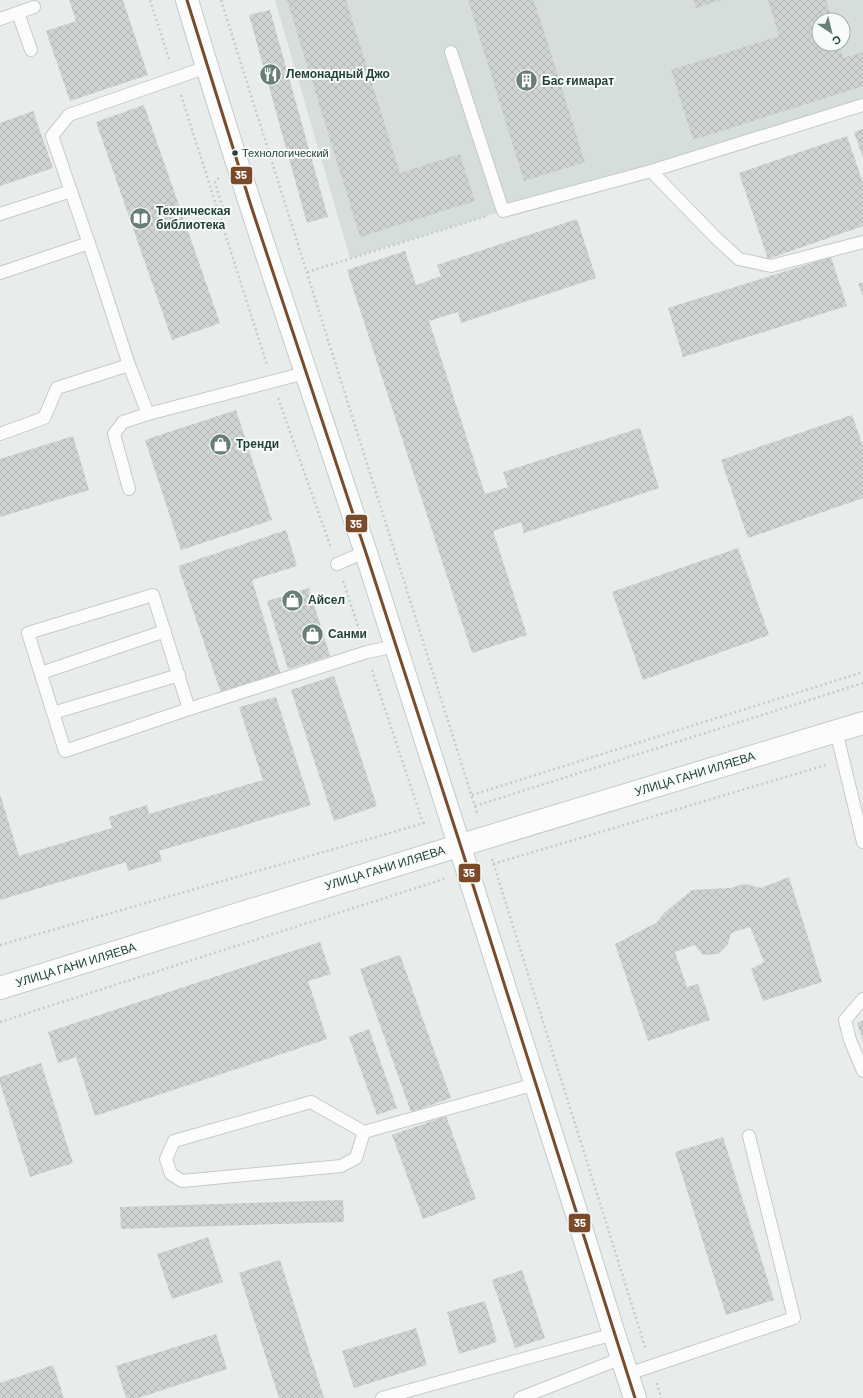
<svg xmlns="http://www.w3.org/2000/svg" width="863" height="1398" font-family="Barlow,sans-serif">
<defs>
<pattern id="building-cross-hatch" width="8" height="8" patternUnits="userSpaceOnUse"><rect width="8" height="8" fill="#cfd4d2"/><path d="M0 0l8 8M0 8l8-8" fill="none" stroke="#b2b7b5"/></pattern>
</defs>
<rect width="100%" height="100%" fill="#e8edeb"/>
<path fill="#d6dedb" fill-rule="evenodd" d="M 275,0 L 863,0 L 863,104 L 503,211 L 350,258 ZM 819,20 L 843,20 L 843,44 L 819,44 Z"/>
<g fill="url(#building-cross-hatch)">
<path d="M 69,0 L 123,0 L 148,75 L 70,101 L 46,31 L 76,21 Z"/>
<path d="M 287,0 L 346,0 L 400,173 L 460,154 L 475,201 L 360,237 Z"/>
<path d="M 468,0 L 534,0 L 585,162 L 524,181 Z"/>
<path d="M 693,0 L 721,0 L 696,8 Z"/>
<path d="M 768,0 L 826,0 L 832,20 L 819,20 L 819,44 L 839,44 L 844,58 L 863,52 L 863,86 L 693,140 L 671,70 L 779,36 Z"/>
<path d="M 270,10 L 328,217 L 307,223 L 249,15 Z"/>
<path d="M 144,105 L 220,323 L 172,340 L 96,122 Z"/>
<path d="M 33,111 L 53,168 L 0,186 L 0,123 Z"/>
<path d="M 863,129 L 863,158 L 854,132 Z"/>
<path d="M 847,136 L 863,183 L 863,226 L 768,259 L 739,173 Z"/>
<path d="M 577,219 L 596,278 L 461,323 L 458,312 L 429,321 L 485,494 L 508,487 L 503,472 L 640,428 L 659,488 L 524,533 L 521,522 L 493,531 L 527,635 L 472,653 L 347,270 L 405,251 L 416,285 L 441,276 L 437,265 Z"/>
<path d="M 831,257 L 847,306 L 683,357 L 668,308 Z"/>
<path d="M 863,282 L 863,296 L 858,284 Z"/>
<path d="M 236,410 L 272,520 L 181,550 L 145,440 Z"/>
<path d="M 852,415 L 863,446 L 863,498 L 748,538 L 721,460 Z"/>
<path d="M 73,436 L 89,490 L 0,517 L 0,459 Z"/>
<path d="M 286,530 L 297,566 L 252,580 L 281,675 L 221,693 L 178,566 Z"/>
<path d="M 738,548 L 769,635 L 643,680 L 612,592 Z"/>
<path d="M 309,588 L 330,656 L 288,669 L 267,601 Z"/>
<path d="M 334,676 L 377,806 L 334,821 L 291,690 Z"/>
<path d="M 276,697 L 311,805 L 159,851 L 162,861 L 128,871 L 126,862 L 0,900 L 0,794 L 19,856 L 112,828 L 109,817 L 147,805 L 149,814 L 263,780 L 239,707 Z"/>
<path d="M 789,877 L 822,982 L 763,1001 L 751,969 L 764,962 L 750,927 L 731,933 L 728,944 L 718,954 L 703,955 L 695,945 L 675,952 L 687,987 L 698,984 L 710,1020 L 648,1041 L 615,944 L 656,923 L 664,913 L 692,890 L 730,888 L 745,884 L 761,888 Z"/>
<path d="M 320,942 L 331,974 L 308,981 L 327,1039 L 95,1116 L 76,1057 L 58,1063 L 48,1032 Z"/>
<path d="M 400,955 L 451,1098 L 411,1112 L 360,969 Z"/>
<path d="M 863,1020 L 863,1041 L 857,1023 Z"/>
<path d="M 369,1029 L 397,1108 L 377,1115 L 349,1037 Z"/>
<path d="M 41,1063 L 73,1163 L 30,1177 L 0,1083 L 0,1077 Z"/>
<path d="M 446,1116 L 476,1199 L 423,1219 L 392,1135 Z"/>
<path d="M 723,1137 L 774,1300 L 726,1315 L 675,1152 Z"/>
<path d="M 343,1200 L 344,1222 L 121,1229 L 120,1207 Z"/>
<path d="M 208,1237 L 223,1282 L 172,1299 L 157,1254 Z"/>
<path d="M 280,1260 L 324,1398 L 279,1398 L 239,1273 Z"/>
<path d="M 522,1270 L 545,1338 L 515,1348 L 492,1280 Z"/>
<path d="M 485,1301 L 497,1342 L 459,1354 L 447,1312 Z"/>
<path d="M 416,1328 L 427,1365 L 354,1388 L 342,1351 Z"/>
<path d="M 216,1334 L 227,1369 L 138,1398 L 126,1398 L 116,1366 Z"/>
<path d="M 53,1365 L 64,1398 L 0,1398 L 0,1383 Z"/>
</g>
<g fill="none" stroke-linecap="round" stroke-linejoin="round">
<defs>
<g id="service">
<path d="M 18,13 L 31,50"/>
<path d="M 0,19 L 34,7"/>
<path d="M 451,52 L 503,211 L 651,171 L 863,105"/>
<path d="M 207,67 L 69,115 L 52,136 L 97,267 L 129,365 L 148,414 L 305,373"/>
<path d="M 651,171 L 716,238 L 739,259 L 771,266 L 863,242"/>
<path d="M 0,214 L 71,191"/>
<path d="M 0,273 L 89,243"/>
<path d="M 0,434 L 44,418 L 57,388 L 129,365"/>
<path d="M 129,489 L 114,434 L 123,422 L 148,414"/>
<path d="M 337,564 L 365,552"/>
<path d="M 41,673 L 165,631"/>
<path d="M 189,709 L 153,595 L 28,633 L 65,751 L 189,709 L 367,652 L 396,646"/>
<path d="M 53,713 L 179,675"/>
<path d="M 836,731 L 863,842"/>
<path d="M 863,999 L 845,1020 L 850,1040 L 863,1071"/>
<path d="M 364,1132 L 356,1158 L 341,1166 L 182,1181 L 171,1174 L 166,1159 L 174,1141 L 311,1102 L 364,1132 L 536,1084"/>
<path d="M 628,1374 L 794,1318 L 749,1136"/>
<path d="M 382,1398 L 614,1334"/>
<path d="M 520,1398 L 622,1358"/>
</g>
<path id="tertiary" d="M 0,988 L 445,850 L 863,723"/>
<path id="secondary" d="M 187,0 C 242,187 306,371 367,556 C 451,815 534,1074 614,1334 L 635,1398"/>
</defs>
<use href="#service" stroke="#c5cac8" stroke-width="14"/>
<use href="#tertiary" stroke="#c5cac8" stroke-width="24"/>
<use href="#secondary" stroke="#c3cbc8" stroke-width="24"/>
<g stroke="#c3ccca" stroke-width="2.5" stroke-dasharray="2 3" stroke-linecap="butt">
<path d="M 150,0 L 170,62"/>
<path d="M 221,0 L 478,816"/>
<path d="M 181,95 L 267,365"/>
<path d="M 219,178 L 215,182 L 223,209 L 228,210"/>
<path d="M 307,272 L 487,216"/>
<path d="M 278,398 L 331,548"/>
<path d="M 343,581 L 361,635"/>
<path d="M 372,670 L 423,823"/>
<path d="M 472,795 L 863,672"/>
<path d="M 475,806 L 863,683"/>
<path d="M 492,859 L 646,1350"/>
<path d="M 493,864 L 826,765"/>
<path d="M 0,945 L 428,822"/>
<path d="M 0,1022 L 447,878"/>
<path d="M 657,1383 L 661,1398"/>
</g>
<use href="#service" stroke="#fcfcfc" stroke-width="12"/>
<use href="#tertiary" stroke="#fcfcfc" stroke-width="22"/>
<use href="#secondary" stroke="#fcfcfc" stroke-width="22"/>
<defs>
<path id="bus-1" d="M 187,0 L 252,209 L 367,556 L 461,847 L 635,1398"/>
</defs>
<use href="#bus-1" stroke="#f7fbf9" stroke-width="6"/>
<use href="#bus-1" stroke="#7a4b2a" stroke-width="3"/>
</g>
<defs>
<symbol id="restaurant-disc" viewBox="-11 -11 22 22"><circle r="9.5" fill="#697e78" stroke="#f7fbf9"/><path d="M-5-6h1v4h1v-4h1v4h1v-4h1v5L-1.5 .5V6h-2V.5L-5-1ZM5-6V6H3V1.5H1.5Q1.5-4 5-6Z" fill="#fff"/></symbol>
<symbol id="building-disc" viewBox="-11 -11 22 22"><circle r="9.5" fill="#697e78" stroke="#f7fbf9"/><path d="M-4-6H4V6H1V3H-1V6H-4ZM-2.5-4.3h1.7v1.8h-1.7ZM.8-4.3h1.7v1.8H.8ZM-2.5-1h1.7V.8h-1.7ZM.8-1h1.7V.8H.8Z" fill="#fff"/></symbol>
<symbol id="library-disc" viewBox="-11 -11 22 22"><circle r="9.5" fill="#697e78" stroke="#f7fbf9"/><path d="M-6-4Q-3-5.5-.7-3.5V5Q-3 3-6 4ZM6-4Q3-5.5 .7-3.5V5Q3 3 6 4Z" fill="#fff"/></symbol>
<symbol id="shop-disc" viewBox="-11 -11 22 22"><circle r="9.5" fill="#697e78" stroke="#f7fbf9"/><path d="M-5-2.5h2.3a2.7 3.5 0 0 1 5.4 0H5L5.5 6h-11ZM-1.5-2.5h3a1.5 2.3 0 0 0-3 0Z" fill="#fff"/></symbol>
</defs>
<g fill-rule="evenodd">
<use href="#restaurant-disc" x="258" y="62" width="25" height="25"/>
<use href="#building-disc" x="514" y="68" width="25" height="25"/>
<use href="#library-disc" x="128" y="206" width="25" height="25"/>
<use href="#shop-disc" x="208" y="432" width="25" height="25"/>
<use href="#shop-disc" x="280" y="588" width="25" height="25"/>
<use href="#shop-disc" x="300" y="622" width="25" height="25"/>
</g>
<circle fill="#24423a" stroke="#f7fbf9" stroke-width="1.5" cx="235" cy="153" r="3.5"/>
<g text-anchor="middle" stroke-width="4" stroke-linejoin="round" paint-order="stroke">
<g font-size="11" fill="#24423a" stroke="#f7fbf9" text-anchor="start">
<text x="242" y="157">Технологический</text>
</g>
<g font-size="12" font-weight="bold" fill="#24423a" stroke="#f7fbf9" text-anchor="start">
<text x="286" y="78">Лемонадный Джо</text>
<text x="542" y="85">Бас ғимарат</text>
<text x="156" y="215">Техническая<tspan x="156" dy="14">библиотека</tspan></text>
<text x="236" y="448">Тренди</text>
<text x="308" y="604">Айсел</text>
<text x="328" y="638">Санми</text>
</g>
<g font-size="12" fill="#24423a" stroke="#f7fbf9">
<text transform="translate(695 774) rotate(-17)" y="4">УЛИЦА ГАНИ ИЛЯЕВА</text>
<text transform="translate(385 868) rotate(-17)" y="4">УЛИЦА ГАНИ ИЛЯЕВА</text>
<text transform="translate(76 965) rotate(-17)" y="4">УЛИЦА ГАНИ ИЛЯЕВА</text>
</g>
</g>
<g stroke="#f7fbf9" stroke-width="1.5">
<rect x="230" y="166" width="23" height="19" rx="4" fill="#7a4b2a"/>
<rect x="345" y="514" width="23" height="19" rx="4" fill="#7a4b2a"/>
<rect x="458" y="863" width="23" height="20" rx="4" fill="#7a4b2a"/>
<rect x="568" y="1213" width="23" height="20" rx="4" fill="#7a4b2a"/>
</g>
<g font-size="11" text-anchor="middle" font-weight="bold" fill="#fff">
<text x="241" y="179">35</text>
<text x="356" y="528">35</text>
<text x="469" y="877">35</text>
<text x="580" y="1227">35</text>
</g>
<g transform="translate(831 32) rotate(145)"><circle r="19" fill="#f7fbf9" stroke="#a3b1ad"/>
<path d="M0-3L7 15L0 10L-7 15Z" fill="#697e78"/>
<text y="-6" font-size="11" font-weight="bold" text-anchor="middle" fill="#24423a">С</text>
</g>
</svg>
